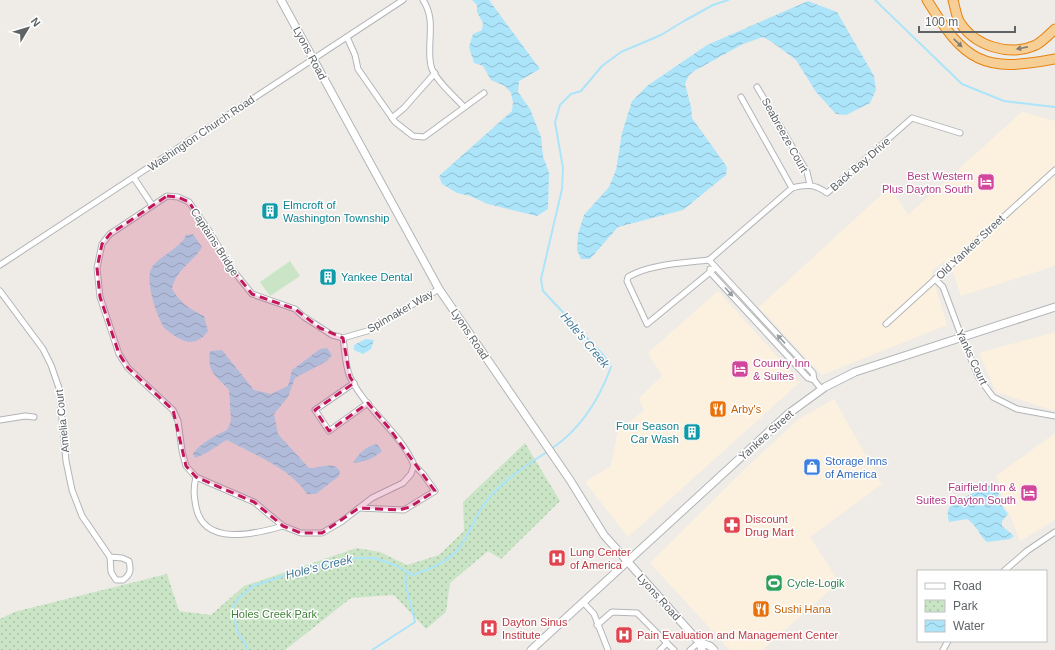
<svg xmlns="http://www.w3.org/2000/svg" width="1055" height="650" font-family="Arial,sans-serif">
<defs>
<pattern id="park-dots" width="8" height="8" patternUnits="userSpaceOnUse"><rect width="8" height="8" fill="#cae5c5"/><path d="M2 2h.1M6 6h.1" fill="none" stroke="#a7bda4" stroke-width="1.8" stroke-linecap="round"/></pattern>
<pattern id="water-waves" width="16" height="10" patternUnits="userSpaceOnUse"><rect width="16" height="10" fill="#ace4fa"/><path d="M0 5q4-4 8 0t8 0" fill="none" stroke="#8fbcce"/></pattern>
</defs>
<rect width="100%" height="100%" fill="#efece7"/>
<g fill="#fcf1df">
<path d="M 1022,112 L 1055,121 L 1055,266 L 961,296 L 953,272 L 944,261 L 931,272 L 947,325 L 822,375 L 759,307 L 890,187 L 908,215 Z"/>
<path d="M 718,291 L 800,382 L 628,537 L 585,482 L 611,466 L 618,430 L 644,411 L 639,398 L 662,376 L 648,353 Z"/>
<path d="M 1055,332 L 1055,411 L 996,392 L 979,353 Z"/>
<path d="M 834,399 L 882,484 L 810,537 L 839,582 L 762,650 L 730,650 L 650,563 L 749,465 L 799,419 Z"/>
<path d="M 1055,433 L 1055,520 L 1020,541 L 1010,515 L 1000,499 L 1003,491 L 996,476 Z"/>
</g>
<path fill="#cae5c5" d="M 290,261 L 300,276 L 270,296 L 260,282 Z"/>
<path fill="url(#park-dots)" d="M 525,443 L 560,501 L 501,559 L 488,551 L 450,583 L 446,612 L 426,629 L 394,595 L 351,598 L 285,650 L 0,650 L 0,619 L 14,612 L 167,574 L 179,611 L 211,615 L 244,586 L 357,548 L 380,552 L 407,565 L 439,555 L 464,531 L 463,502 Z"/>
<g fill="url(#water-waves)">
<path d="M 472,0 L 489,0 L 540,69 L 519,81 L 518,92 L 530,109 L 541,137 L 543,156 L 549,173 L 548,209 L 537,216 L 488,204 L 470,196 L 457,193 L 442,184 L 439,176 L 512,111 L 513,102 L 511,93 L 505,86 L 491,80 L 483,66 L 474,63 L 469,47 L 473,34 L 482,30 L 483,23 L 477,12 L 477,5 Z"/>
<path d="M 808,1 L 837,12 L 874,76 L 876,90 L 870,103 L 846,115 L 836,114 L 816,92 L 796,60 L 772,42 L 763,37 L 743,44 L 696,70 L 689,75 L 685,84 L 691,107 L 692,118 L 727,167 L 726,175 L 683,210 L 618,227 L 590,259 L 581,259 L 577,250 L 578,234 L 584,215 L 609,187 L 616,170 L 622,133 L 632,101 L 647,86 L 707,45 Z"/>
<path d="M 193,234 L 202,247 C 193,263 176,269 172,289 C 181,303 189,309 204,316 L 208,331 C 197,346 186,344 172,334 C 169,331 164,329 163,326 C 156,314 147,285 150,272 C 153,258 180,250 186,235 Z"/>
<path d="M 366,339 L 374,340 L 371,349 L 363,354 L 354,350 L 354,345 Z"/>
<path d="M 320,349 L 327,348 L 332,355 L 327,361 L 295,378 L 288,397 L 274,414 L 278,434 L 309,468 C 319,468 325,464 335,466 L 340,471 L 339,476 L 316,494 L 307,494 C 290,468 255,455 227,440 C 216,446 207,454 195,458 L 193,454 C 198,445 217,434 227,430 L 231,421 L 229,390 C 216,375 207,374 210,351 L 222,350 L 254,390 L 271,394 L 288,386 L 292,370 Z"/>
<path d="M 377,444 L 382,451 C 373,459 365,462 353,463 C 358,454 366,446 377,444 Z"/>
<path d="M 994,483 L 999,490 L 998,501 L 1008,514 L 1002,521 L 1002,526 L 1014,536 L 1010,539 L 987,542 C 979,535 976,524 967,519 L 949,522 C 947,513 947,508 954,502 Z"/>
</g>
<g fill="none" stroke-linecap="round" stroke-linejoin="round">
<g stroke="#ace4fa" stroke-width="2">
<path d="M 875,0 L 962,84 L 1004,101 L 1055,107"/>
<path d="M 551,449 C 581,429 599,400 611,367 L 604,356 L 543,291 L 541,279 L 562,189 L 563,168 L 555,122 L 560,105 L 571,94 L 581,91 L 602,66 L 621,52 L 661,35 L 684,21 L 713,5 L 728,0"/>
<path d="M 246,650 L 247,646 L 238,633 L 232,609 L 238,599 L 253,586 L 311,567 L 353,558 L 374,558 L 395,565 L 413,575 C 433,568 455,559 465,539 C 473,526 477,511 488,499 C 504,480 526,465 547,452"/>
<path d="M 372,650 L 415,622 L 405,582 L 408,572"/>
</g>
<defs>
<g id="street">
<path d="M 423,0 C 437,21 426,43 431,66 C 434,79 455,97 464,107"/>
<path d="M 347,37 L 355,55 L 358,69 L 395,122 L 413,136 L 424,137 L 484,93"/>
<path d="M 757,87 L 807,172 L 810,185"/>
<path d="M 741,97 L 792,188"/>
<path d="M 392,118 L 404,108 L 435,73"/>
<path d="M 134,178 L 152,205"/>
<path d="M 709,260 L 792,188 C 806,184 815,184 827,193 L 912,118 L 960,133"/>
<path d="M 709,260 C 685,263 649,264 628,277 L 627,281 L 647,324 L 715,268"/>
<path d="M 709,260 L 813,373 L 814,380 L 822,390"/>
<path d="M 0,265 L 403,0"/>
<path d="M 710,269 L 710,272 L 808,378 L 814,380"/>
<path d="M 935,279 L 943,287 L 962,338 L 979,378 L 993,397 L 1017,409 L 1055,416"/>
<path d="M 0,291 L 43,349 L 51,365 L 59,388 L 66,461 L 72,490 L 82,516 L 110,557 L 111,572 L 116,580 L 123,580 C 131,574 131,570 129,561 L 122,558 L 110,557"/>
<path d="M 886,324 L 1055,170"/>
<path d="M 343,338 C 345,350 345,366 350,377 C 366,410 400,432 414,465 L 411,474 L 403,483 L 372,498 L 341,522 L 322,533 L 301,533 L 283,526 L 254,502 L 196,477 L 186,466 L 182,451 L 178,421 L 173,410 L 128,368 L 119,354 L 100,297 L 97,268 L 102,244 L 110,234 L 167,196 L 178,197 L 189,202 L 209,231 L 232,269 L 252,294 L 295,309 L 304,317 L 332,335 L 343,338 L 367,331 L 439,289"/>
<path d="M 354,383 L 315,410 L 329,431 L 368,403"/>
<path d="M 0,420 L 25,416 L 34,417"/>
<path d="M 196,477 C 193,489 194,496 196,507 C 204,547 255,534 283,526"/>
<path d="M 359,508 L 404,510 L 435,491 L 423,474 L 414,465"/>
<path d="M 1004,571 L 1027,551 L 1055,532"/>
<path d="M 583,602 L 594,614 L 608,650"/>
<path d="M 597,625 L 612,612 L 637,613 L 674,650"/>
<path d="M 660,650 L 667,643"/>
<path d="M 690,650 L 699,642"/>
<path d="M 943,650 L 948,641"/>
</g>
<g id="secondary">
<path d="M 281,0 L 439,289 L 570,480 L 604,535 L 699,642 L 702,650"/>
<path d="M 699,642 L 710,646 L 714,650"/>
<path d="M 531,650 L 788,414 L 825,387 L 855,372 L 1055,307"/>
</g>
<g id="highway">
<path d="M 927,0 C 965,62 983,73 1055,59"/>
<path d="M 953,0 C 955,7 956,15 959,21 C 974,46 1009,57 1036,45 C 1043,41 1049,35 1055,29"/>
</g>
</defs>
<use href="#street" stroke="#b2b5b8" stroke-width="7"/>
<use href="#secondary" stroke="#b1b5b8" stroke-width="9"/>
<use href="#highway" stroke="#e7810f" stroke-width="11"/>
<use href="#street" stroke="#fff" stroke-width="5"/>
<use href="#secondary" stroke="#fff" stroke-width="7"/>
<use href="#highway" stroke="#f6cf97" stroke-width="9"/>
</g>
<defs><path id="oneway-solid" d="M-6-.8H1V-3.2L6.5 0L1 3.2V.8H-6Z"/></defs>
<g fill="#847e72">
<use href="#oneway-solid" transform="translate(958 43) rotate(44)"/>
<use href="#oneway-solid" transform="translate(1022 48) rotate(169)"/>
</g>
<g fill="#969a9c">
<use href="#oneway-solid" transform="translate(729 292) rotate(48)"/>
<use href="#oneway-solid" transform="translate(781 339) rotate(-133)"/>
</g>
<path fill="#c2185b" fill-opacity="0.2" stroke="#c2185b" stroke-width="3" stroke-dasharray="8 5" stroke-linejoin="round" d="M 167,196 L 178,197 L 189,202 L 232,269 L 252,294 L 295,309 L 320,328 L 343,338 L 350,377 L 354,383 L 315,410 L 329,431 L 368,403 L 389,428 L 435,491 L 410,507 L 399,510 L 359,508 L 322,533 L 301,533 L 283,526 L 254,502 L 196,477 L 186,466 L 173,410 L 128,368 L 119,354 L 100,297 L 97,268 L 102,244 L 110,234 Z"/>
<defs>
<symbol id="hotel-square" viewBox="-11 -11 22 22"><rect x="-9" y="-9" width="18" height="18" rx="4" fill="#d1479c" stroke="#fff"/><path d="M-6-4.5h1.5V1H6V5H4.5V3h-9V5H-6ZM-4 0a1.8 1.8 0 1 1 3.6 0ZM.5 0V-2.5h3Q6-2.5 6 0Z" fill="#fff"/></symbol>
<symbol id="building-square" viewBox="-11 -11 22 22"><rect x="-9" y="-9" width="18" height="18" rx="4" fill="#0f9aa8" stroke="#fff"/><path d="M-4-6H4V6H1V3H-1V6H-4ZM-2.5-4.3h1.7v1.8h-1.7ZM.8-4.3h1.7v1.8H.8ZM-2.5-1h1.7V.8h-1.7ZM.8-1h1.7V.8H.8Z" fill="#fff"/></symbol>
<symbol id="restaurant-square" viewBox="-11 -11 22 22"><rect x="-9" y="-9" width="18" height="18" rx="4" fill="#e8710a" stroke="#fff"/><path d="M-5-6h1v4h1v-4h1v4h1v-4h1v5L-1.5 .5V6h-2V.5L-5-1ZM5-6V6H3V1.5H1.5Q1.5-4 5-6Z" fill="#fff"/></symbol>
<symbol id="shop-square" viewBox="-11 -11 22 22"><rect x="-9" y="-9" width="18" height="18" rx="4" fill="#3f7fe0" stroke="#fff"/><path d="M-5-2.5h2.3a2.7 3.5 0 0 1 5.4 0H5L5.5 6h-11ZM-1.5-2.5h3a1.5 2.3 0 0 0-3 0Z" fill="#fff"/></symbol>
<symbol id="pharmacy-square" viewBox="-11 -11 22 22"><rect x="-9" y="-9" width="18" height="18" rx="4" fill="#e0444e" stroke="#fff"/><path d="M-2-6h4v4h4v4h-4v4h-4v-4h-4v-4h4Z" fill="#fff"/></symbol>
<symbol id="hospital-square" viewBox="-11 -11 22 22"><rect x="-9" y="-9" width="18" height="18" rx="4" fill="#e0444e" stroke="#fff"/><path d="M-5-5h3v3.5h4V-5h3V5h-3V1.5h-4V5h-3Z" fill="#fff"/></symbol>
<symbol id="stadium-square" viewBox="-11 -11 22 22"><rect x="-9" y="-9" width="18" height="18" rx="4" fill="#2e9e5b" stroke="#fff"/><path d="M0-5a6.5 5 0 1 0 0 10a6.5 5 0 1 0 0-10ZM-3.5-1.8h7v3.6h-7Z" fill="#fff"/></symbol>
</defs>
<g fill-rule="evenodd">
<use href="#hotel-square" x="976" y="172" width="20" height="20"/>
<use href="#building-square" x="260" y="201" width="20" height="20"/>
<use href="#building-square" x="318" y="267" width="20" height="20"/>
<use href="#hotel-square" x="730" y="359" width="20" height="20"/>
<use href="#restaurant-square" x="708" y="399" width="20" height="20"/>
<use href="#building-square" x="682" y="422" width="20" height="20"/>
<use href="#shop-square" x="802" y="457" width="20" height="20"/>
<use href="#hotel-square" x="1019" y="483" width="20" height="20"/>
<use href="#pharmacy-square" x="722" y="515" width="20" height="20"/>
<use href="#hospital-square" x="547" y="548" width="20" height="20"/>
<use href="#stadium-square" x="764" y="573" width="20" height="20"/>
<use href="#restaurant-square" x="751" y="599" width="20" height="20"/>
<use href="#hospital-square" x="479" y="618" width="20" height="20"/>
<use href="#hospital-square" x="614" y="625" width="20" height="20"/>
</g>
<g text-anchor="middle" stroke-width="3" stroke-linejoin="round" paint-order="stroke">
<g font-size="11" fill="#5e6366" stroke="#fff">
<text transform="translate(310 53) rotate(62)" y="4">Lyons Road</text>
<text transform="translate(201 133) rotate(-34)" y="4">Washington Church Road</text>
<text transform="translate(785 135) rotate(61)" y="4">Seabreeze Court</text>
<text transform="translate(860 164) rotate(-41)" y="4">Back Bay Drive</text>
<text transform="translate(215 242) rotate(57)" y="4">Captains Bridge</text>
<text transform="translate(970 247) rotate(-43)" y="4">Old Yankee Street</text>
<text transform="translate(400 311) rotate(-30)" y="4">Spinnaker Way</text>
<text transform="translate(470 334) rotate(56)" y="4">Lyons Road</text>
<text transform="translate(972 357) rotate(65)" y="4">Yanks Court</text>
<text transform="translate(62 421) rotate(-96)" y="4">Amelia Court</text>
<text transform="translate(766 435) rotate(-42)" y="4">Yankee Street</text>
<text transform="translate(659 597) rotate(48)" y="4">Lyons Road</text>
</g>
<g font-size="11" fill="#b23c85" stroke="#fff" text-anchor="end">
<text x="973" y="180">Best Western<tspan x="973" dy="13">Plus Dayton South</tspan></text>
<text x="753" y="367" text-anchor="start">Country Inn<tspan x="753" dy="13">&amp; Suites</tspan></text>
<text x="1016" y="491">Fairfield Inn &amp;<tspan x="1016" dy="13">Suites Dayton South</tspan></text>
</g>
<g font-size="11" fill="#0d838f" stroke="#fff" text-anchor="start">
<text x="283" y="209">Elmcroft of<tspan x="283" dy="13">Washington Township</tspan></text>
<text x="341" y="281">Yankee Dental</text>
<text x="679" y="430" text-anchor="end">Four Season<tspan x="679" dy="13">Car Wash</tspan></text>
</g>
<g font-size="11" fill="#c56008" stroke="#fff" text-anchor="start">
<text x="731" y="413">Arby's</text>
<text x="774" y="613">Sushi Hana</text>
</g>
<g font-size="11" fill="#366cbe" stroke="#fff" text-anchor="start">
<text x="825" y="465">Storage Inns<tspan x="825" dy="13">of America</tspan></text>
</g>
<g font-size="11" fill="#be3a42" stroke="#fff" text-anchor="start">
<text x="745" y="523">Discount<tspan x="745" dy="13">Drug Mart</tspan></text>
<text x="570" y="556">Lung Center<tspan x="570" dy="13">of America</tspan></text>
<text x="502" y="626">Dayton Sinus<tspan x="502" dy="13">Institute</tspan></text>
<text x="637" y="639">Pain Evaluation and Management Center</text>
</g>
<g font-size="11" fill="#27864d" stroke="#fff" text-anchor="start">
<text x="787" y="587">Cycle-Logik</text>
</g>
<g font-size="11" fill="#42813a" stroke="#fff">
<text x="274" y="618">Holes Creek Park</text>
</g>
<g font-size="12" font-style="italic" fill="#437b9b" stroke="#fff">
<text transform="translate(585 340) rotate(50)" y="4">Hole's Creek</text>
<text transform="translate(319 567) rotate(-14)" y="4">Hole's Creek</text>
</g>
</g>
<rect x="917" y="570" width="130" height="72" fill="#ffffff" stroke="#bfc1c2"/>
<rect x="925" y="583" width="20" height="6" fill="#ffffff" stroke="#bfc1c2"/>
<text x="953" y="590" font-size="12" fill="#5e6366">Road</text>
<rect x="925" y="600" width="20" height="12" fill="url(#park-dots)" stroke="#bfc1c2"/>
<text x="953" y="610" font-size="12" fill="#5e6366">Park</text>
<rect x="925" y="620" width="20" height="12" fill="url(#water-waves)" stroke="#bfc1c2"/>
<text x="953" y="630" font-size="12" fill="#5e6366">Water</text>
<g transform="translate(28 28) rotate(52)" stroke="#ffffff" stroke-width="3" paint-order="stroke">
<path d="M0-3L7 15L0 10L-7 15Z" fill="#5e6366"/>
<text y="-6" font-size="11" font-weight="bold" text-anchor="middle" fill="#5e6366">N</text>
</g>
<path d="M919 26v6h96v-6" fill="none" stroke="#5e6366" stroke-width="2"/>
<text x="925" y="26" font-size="12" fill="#5e6366" stroke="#ffffff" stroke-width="3" paint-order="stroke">100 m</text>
</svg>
